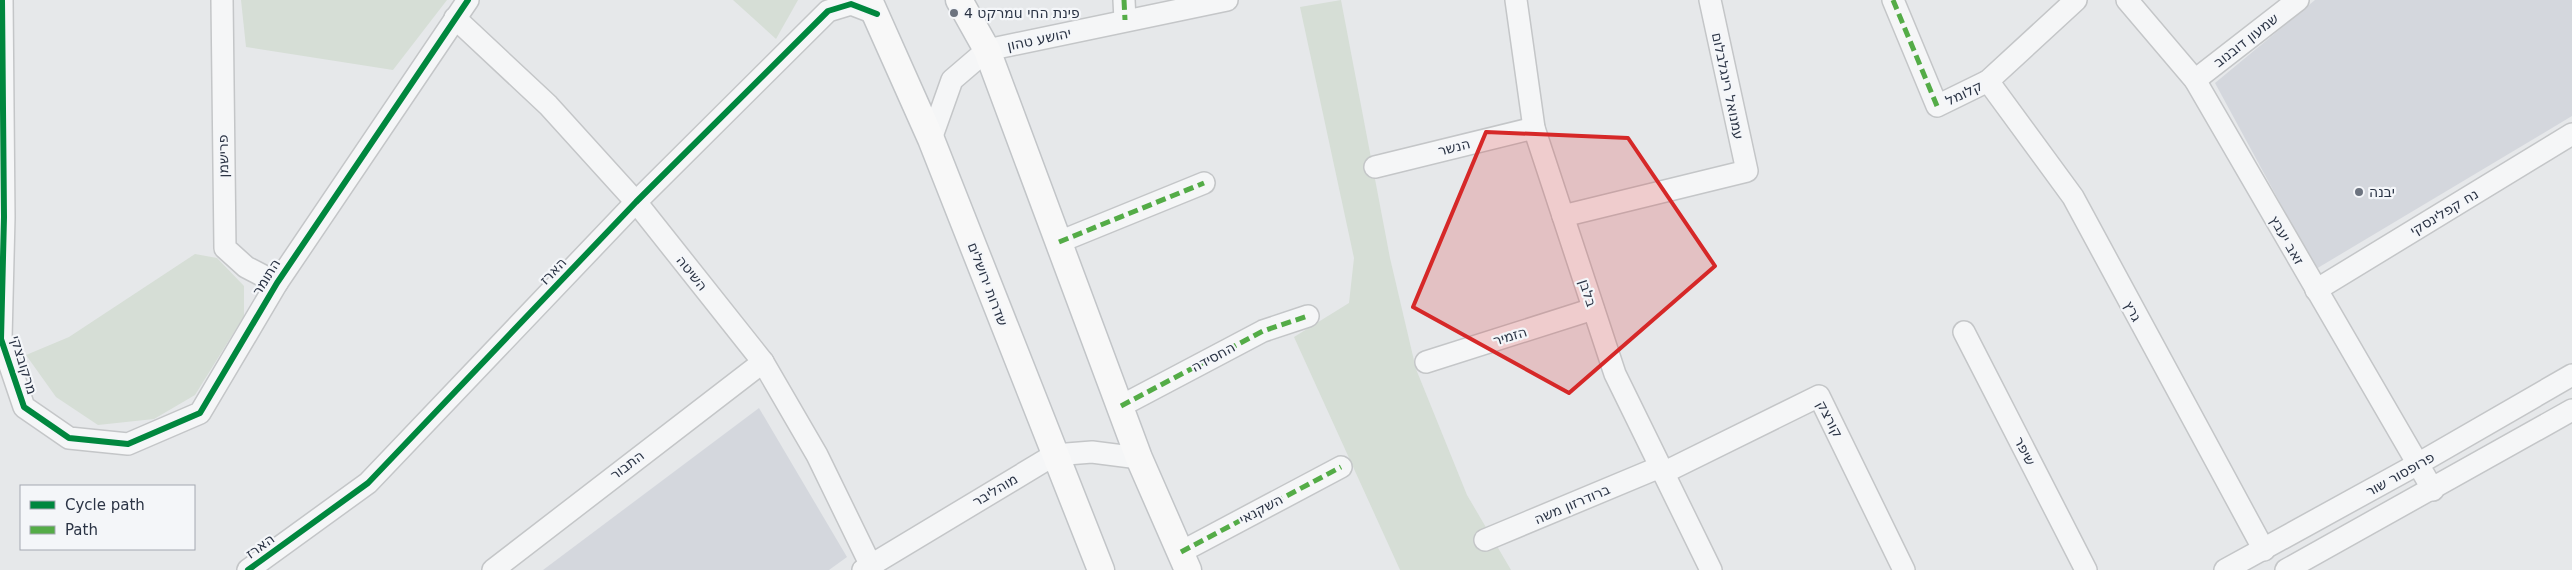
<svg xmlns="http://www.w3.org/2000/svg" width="2572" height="570" font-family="'DejaVu Sans',Heebo,sans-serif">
<rect width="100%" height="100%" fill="#e6e8ea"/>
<g fill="#d4d7dd">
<path d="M 2315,0 L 2572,0 L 2572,116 L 2316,269 L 2215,83 Z"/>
<path d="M 759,408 L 847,557 L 829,570 L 543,570 Z"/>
</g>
<g fill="#d6ded6">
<path d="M 241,0 L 447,0 L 393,70 L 246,47 Z"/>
<path d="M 733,0 L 798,0 L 776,39 Z"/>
<path d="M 1341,0 L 1390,258 L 1416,369 L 1467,495 L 1511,570 L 1400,570 L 1294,337 L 1349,303 L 1354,258 L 1300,7 Z"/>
<path d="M 195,254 L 217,258 L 244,286 L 244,316 L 195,395 L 154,419 L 98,425 L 56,397 L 26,355 L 69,337 Z"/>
</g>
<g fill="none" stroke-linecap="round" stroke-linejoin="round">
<defs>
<g id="minor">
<path d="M 2,0 L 4,217 L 1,339 L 24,407 L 69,438 L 128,444 L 200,413 L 277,283 L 468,0"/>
<path d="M 222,0 L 225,248 L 246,267 L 277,283"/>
<path d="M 1124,0 L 1125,20"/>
<path d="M 1516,0 L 1534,128 L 1615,374 L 1711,570"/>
<path d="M 1893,0 L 1937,106 L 1988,81 L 2076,0"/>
<path d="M 2127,0 L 2195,80 L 2433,490"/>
<path d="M 455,18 L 548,105 L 636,202 L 763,362 L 817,455 L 873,570"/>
<path d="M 2195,80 L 2298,0"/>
<path d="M 1988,81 L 2073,197 L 2264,550"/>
<path d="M 931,139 L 952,80 L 987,50 L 1227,0"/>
<path d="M 1375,167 L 1534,128"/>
<path d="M 1563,216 L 1747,171 L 1710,0"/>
<path d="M 1059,242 L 1204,183"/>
<path d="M 2316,290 L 2572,134"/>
<path d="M 1964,332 L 2086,570"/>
<path d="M 1426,362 L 1593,309"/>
<path d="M 1121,406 L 1263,331 L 1308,316"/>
<path d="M 1663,473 L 1819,396 L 1904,570"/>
<path d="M 1485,540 L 1660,467"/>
<path d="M 1181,552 L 1341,467"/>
<path d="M 248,570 L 368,483 L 636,202 L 828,11 L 851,4 L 877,14"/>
<path d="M 493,570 L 763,362"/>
<path d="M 863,570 L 1054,455 L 1092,452 L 1139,458"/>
<path d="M 2225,570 L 2416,465 L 2572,375"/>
<path d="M 2286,570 L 2572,410"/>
</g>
<g id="major">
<path d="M 869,0 L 931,139 L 1101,570"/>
<path d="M 959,0 L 987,50 L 1139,458 L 1188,570"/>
</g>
</defs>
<use href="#minor" stroke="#c4c6c8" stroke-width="24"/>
<use href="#major" stroke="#c2c5c8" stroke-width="29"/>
<use href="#minor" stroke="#f5f6f7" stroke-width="21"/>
<use href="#major" stroke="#f8f8f8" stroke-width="26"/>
<g stroke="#54ac47" stroke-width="5" stroke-dasharray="10 5" stroke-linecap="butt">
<path d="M 1124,0 L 1125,20"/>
<path d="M 1893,0 L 1937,106"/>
<path d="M 1059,242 L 1204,183"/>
<path d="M 1121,406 L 1263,331 L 1308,316"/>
<path d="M 1181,552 L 1341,467"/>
</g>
<defs>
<g id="cycleway">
<path d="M 2,0 L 4,217 L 1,339 L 24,407 L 69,438 L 128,444 L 200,413 L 277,283 L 468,0"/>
<path d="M 248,570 L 368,483 L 636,202 L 828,11 L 851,4 L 877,14"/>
</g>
</defs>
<use href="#cycleway" stroke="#f4f6f9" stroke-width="9"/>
<use href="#cycleway" stroke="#00873e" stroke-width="6"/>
</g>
<path fill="#d62828" fill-opacity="0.2" stroke="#d62828" stroke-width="4" stroke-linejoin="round" d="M 1486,132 L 1628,138 L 1715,266 L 1569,393 L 1413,307 Z"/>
<g fill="#6c737f" stroke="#f4f6f9" stroke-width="2">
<circle cx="954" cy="13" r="5"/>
<circle cx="2359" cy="192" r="5"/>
</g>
<g text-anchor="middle" stroke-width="4.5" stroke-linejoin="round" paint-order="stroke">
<g font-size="14" fill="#2b3445" stroke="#f4f6f9" text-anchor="start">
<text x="964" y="18">מרקט 4u פינת החי</text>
<text x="2369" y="197">יבנה</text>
</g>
<g font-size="14" fill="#2b3445" stroke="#f4f6f9">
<text transform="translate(1039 39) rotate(-12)" y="5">יהושע טהון</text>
<text transform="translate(2246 40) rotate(-38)" y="5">שמעון דובנוב</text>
<text transform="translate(1728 86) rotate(78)" y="5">עמנואל רינגלבלום</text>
<text transform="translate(1964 93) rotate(-26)" y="5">קלומל</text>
<text transform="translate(1454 147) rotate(-14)" y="5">הנשר</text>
<text transform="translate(223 156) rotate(-91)" y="5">פרישמן</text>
<text transform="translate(2444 212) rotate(-31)" y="5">נח קפלינסקי</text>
<text transform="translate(2287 240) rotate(60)" y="5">זאב יעבץ</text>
<text transform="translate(553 271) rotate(-46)" y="5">הארז</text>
<text transform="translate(692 273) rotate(51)" y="5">השיטה</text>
<text transform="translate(266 277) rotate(-58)" y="5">התומר</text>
<text transform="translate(988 284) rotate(69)" y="5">שדרות ירושלים</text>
<text transform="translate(1588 293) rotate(72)" y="5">בלבן</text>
<text transform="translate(2133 311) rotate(62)" y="5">גרץ</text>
<text transform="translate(1510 336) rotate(-17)" y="5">הזמיר</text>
<text transform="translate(1213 357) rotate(-28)" y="5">החסידה</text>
<text transform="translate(24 365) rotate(73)" y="5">מרקובצקי</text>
<text transform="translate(1830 419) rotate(62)" y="5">קורצק</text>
<text transform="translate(2025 451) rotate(63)" y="5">שיפר</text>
<text transform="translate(627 465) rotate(-37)" y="5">התבור</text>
<text transform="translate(2400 474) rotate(-29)" y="5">פרופסור שור</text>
<text transform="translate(995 490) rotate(-31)" y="5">מוהליבר</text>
<text transform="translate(1572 504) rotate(-23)" y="5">ברודרזון משה</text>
<text transform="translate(1261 509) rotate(-28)" y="5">השקנאי</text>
<text transform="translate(260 546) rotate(-36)" y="5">הארז</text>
</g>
</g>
<rect x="20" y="485" width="175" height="65" fill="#f4f6f9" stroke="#a4a8b1"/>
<rect x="30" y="501" width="25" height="8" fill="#00873e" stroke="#a4a8b1"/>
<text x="65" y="510" font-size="15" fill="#2b3445">Cycle path</text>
<rect x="30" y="526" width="25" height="8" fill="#54ac47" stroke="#a4a8b1"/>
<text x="65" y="535" font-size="15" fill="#2b3445">Path</text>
</svg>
